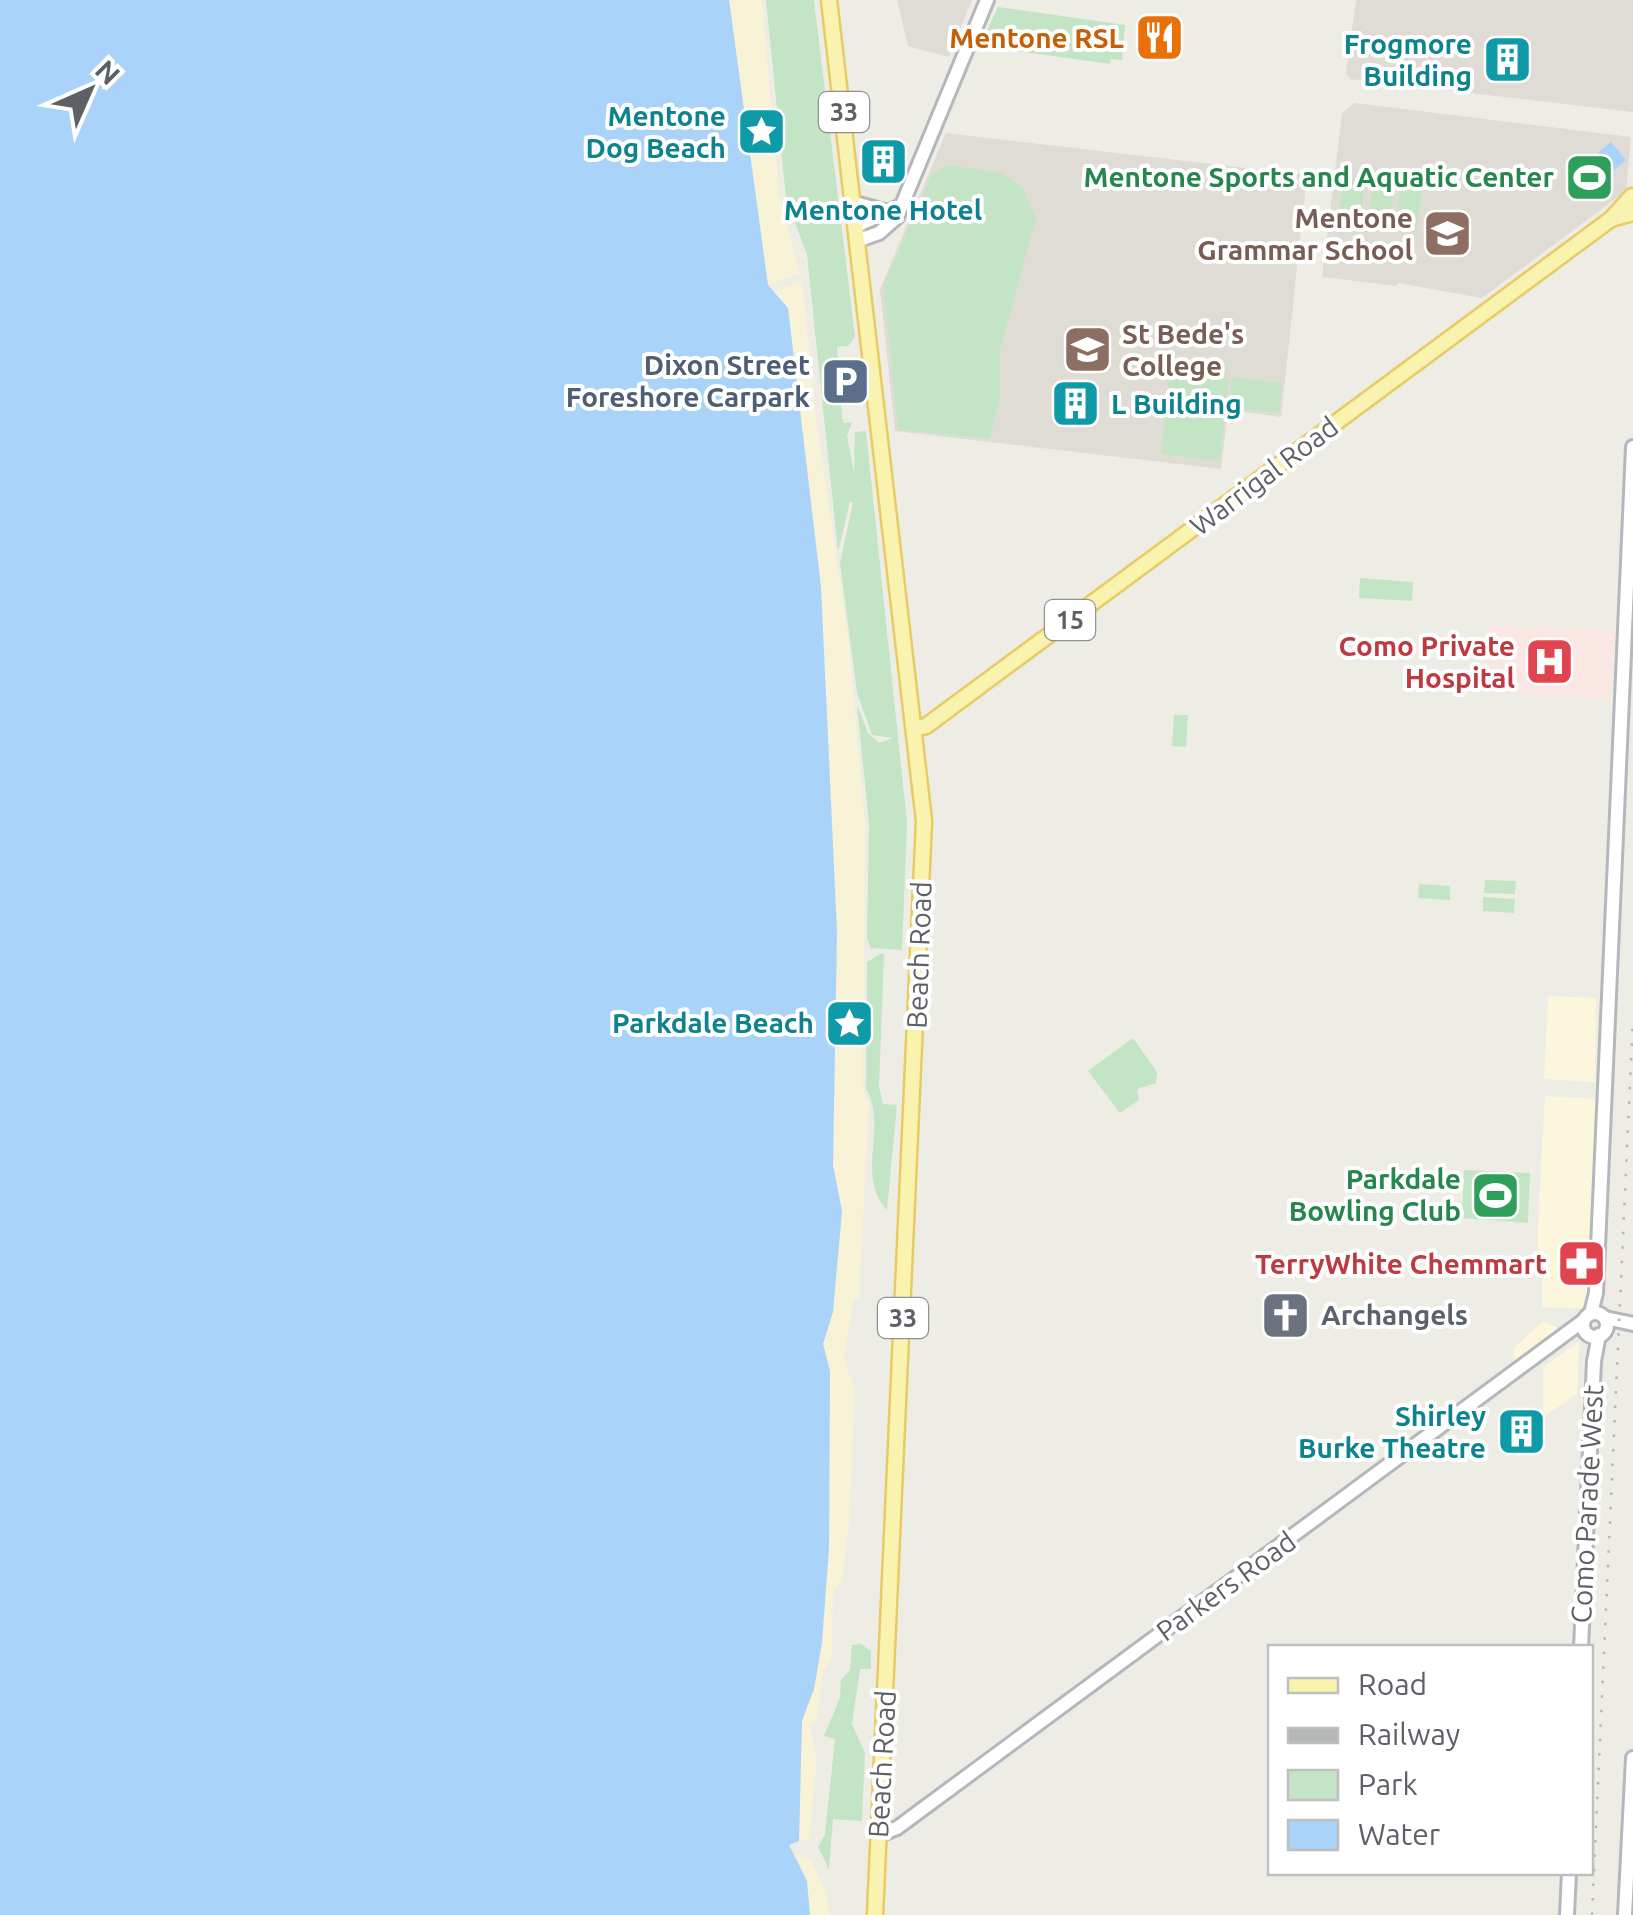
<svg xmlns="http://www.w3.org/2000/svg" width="1633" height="1915" font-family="Ubuntu,sans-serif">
<rect width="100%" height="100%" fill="#eeede5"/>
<g fill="#fcf6dd">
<path d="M 1548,996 L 1596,998 L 1595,1082 L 1544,1079 Z"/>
<path d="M 1545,1096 L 1596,1099 L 1587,1309 L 1542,1307 L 1543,1262 L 1537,1243 Z"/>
<path d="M 1543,1321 L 1560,1329 L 1515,1363 L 1513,1349 Z"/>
<path d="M 1579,1342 L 1577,1394 L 1543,1417 L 1543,1367 Z"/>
</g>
<g fill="#dedcd4">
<path d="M 897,0 L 972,0 L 949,57 L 908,46 Z"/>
<path d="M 1356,0 L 1633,0 L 1633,112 L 1350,79 L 1346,73 Z"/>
<path d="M 1355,103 L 1631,137 L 1626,191 L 1482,298 L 1398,283 L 1396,286 L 1322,277 L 1342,113 Z"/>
<path d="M 946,133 L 1307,175 L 1281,417 L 1228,410 L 1221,469 L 895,431 L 880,289 Z"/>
</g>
<path fill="#fae6e3" d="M 1489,625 L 1615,631 L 1610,699 L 1488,692 Z"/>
<g fill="#c3e4c5">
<path d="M 766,0 L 814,0 L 855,337 L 848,346 L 837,347 L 842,417 L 844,423 L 852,422 L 847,436 L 854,473 L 855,432 L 866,431 L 907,823 L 902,950 L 871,948 L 867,939 L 869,824 L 857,705 L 868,733 L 879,743 L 893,738 L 872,735 L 857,693 L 840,563 L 853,503 L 850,502 L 838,552 L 807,255 L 786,198 Z"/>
<path d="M 998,7 L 1125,25 L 1122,60 L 1111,59 L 1110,64 L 980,46 Z"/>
<path d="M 947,165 L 1000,173 L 1022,187 L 1036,218 L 1000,350 L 1000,395 L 990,438 L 898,430 L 884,284 L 931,176 Z"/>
<path d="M 1344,178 L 1365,180 L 1360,221 L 1339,218 Z"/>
<path d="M 1373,182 L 1394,184 L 1389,224 L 1368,222 Z"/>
<path d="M 1401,186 L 1422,188 L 1417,228 L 1396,226 Z"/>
<path d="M 1170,371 L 1229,378 L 1220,461 L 1161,454 Z"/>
<path d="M 1232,377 L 1282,383 L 1279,413 L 1229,408 Z"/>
<path d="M 1360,578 L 1413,582 L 1412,601 L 1359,598 Z"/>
<path d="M 1174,715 L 1188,715 L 1186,747 L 1172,746 Z"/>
<path d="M 1485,880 L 1516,881 L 1515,894 L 1484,893 Z"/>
<path d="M 1419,884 L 1450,886 L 1450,900 L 1418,898 Z"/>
<path d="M 1483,897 L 1515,899 L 1514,913 L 1483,911 Z"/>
<path d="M 880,954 L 884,954 L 879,1087 L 883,1104 L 897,1105 L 887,1210 C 855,1176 888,1127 866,1089 L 867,962 Z"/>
<path d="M 1133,1038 L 1157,1072 L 1156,1083 L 1137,1089 L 1139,1100 L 1120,1113 L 1088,1071 Z"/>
<path d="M 1464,1170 L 1530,1173 L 1528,1223 L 1462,1218 Z"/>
<path d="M 861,1644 L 871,1651 L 871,1669 L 860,1669 L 852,1724 L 865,1753 L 862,1821 L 833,1819 L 829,1869 L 818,1847 L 825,1834 L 835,1739 L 824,1736 L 840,1698 L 841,1680 L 850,1670 L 852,1645 Z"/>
</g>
<g fill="#f8f2d7">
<path d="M 729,0 L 762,0 L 779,195 L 800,273 L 768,285 Z"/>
<path d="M 802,281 L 817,424 L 849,643 L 865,826 L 863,1090 L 869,1104 L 859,1299 L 854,1299 L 844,1359 L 855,1391 L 849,1524 L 842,1580 L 833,1593 L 832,1655 L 823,1673 L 817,1719 L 810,1727 L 817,1758 L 809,1839 L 799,1841 L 802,1721 L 822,1643 L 829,1547 L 830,1371 L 823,1344 L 833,1312 L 842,1211 L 833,1165 L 837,932 L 821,587 L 788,309 L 770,293 Z"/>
<path d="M 796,1854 L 810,1859 L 824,1888 L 830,1915 L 810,1915 L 807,1881 Z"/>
</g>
<g fill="#aad3fa">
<path d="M 0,0 L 729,0 L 768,285 L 788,308 L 821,587 L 837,932 L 833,1165 L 842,1211 L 833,1312 L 823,1344 L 830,1371 L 829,1547 L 822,1643 L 814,1689 L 802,1721 L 799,1841 L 789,1845 L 807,1881 L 810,1915 L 0,1915 Z"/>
<path d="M 1611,142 L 1626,160 L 1600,182 L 1585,163 Z"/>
</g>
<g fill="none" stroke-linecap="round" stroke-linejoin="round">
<defs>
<g id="secondary">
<path d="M 855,203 L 888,212"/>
<path d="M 858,225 L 899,207"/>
<path d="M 859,240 L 879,233 L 897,217 L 987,0"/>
<path d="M 1591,1313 L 1596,1293 L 1633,447"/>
<circle cx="1595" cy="1325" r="12"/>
<path d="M 1605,1318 L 1633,1324"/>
<path d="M 1581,1648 L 1594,1361 L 1599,1335"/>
<path d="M 879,1835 L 897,1828 L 1583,1321"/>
<path d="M 1567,1915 L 1569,1872"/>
<path d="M 1625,1915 L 1633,1758"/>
</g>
<g id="primary">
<path d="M 829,0 L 924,821 L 875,1915"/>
<path d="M 1611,219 L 1633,213"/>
<path d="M 914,729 L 926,726 L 1611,219 L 1632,196"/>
</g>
</defs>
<use href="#secondary" stroke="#b4b7bc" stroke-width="18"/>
<use href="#primary" stroke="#e8cb64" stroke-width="19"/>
<use href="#secondary" stroke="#fff" stroke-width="12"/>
<use href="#primary" stroke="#faf2af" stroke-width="14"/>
<path stroke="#b5b6b6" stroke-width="2.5" stroke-dasharray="2.5 12" stroke-linecap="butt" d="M 1592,1915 L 1633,1018"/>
</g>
<defs>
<symbol id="restaurant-square" viewBox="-11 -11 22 22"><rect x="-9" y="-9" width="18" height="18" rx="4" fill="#e8710a" stroke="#fff"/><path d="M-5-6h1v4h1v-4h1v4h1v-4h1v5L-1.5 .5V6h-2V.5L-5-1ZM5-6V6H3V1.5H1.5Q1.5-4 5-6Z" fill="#fff"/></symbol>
<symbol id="building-square" viewBox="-11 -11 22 22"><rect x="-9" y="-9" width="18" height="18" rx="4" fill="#0f9aa8" stroke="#fff"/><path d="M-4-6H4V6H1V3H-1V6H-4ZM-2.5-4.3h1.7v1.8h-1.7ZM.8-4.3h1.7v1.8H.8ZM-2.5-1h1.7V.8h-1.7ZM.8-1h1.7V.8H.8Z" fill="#fff"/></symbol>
<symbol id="sight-square" viewBox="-11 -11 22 22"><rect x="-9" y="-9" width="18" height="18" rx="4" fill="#0f9aa8" stroke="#fff"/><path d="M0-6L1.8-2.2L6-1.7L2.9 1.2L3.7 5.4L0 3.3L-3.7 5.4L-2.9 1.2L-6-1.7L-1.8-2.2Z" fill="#fff"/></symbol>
<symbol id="stadium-square" viewBox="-11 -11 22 22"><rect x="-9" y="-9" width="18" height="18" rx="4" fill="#2e9e5b" stroke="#fff"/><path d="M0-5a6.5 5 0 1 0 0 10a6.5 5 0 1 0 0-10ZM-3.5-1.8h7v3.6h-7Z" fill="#fff"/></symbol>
<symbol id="school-square" viewBox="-11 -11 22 22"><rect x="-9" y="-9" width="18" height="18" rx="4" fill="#8d6e63" stroke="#fff"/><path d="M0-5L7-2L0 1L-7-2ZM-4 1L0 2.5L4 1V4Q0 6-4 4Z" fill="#fff"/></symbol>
<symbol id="parking-square" viewBox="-11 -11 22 22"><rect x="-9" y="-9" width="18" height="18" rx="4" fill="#5c6f8a" stroke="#fff"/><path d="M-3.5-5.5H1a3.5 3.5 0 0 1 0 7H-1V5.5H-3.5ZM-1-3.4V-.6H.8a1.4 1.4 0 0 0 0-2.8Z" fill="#fff"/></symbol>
<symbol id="hospital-square" viewBox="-11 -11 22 22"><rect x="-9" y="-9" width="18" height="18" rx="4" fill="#e0444e" stroke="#fff"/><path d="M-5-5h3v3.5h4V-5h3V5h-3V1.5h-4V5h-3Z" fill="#fff"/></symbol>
<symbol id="pharmacy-square" viewBox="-11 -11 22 22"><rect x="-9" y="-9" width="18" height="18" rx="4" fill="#e0444e" stroke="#fff"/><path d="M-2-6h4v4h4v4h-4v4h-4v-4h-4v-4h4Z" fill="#fff"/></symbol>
<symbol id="church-square" viewBox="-11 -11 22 22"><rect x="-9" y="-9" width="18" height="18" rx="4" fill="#6b7280" stroke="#fff"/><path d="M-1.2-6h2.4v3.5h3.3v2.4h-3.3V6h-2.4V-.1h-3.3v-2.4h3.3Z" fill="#fff"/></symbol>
</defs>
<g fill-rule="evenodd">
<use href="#restaurant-square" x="1132" y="10" width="55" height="55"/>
<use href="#building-square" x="1480" y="32" width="55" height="55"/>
<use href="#sight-square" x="734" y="104" width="55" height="55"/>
<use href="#building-square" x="856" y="134" width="55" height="55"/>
<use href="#stadium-square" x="1562" y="150" width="55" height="55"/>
<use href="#school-square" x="1420" y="206" width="55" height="55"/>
<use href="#school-square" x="1060" y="322" width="55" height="55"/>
<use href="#parking-square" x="818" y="354" width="55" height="55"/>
<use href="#building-square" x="1048" y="376" width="55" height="55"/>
<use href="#hospital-square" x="1522" y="634" width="55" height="55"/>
<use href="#sight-square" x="822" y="996" width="55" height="55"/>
<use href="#stadium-square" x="1468" y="1168" width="55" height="55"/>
<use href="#pharmacy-square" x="1554" y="1236" width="55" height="55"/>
<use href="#church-square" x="1258" y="1288" width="55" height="55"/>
<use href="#building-square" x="1494" y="1404" width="55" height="55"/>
</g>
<g text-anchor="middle" stroke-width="8" stroke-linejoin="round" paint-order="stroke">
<g fill="#fff" stroke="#8e9093" stroke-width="2.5">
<rect x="819" y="92" width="50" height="40" rx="8"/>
<rect x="1045" y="600" width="50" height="40" rx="8"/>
<rect x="878" y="1298" width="50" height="40" rx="8"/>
</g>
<g font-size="25" font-weight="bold" fill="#5d6065">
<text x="844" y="121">33</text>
<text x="1070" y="629">15</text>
<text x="903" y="1327">33</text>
</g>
<g font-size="28" font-weight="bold" fill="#c56008" stroke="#fff" text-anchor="end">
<text x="1124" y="48">Mentone RSL</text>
</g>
<g font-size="28" font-weight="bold" fill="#0d838f" stroke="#fff" text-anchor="end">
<text x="1472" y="54">Frogmore<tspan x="1472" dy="32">Building</tspan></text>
<text x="726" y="126">Mentone<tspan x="726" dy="32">Dog Beach</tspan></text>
<text x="883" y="220" text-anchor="middle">Mentone Hotel</text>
<text x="1111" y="414" text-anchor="start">L Building</text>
<text x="814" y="1033">Parkdale Beach</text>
<text x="1486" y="1426">Shirley<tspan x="1486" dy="32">Burke Theatre</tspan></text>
</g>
<g font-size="28" font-weight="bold" fill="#27864d" stroke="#fff" text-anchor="end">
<text x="1554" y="187">Mentone Sports and Aquatic Center</text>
<text x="1461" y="1189">Parkdale<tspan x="1461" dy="32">Bowling Club</tspan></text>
</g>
<g font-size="28" font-weight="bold" fill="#785e54" stroke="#fff" text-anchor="end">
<text x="1413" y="228">Mentone<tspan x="1413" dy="32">Grammar School</tspan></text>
<text x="1122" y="344" text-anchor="start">St Bede's<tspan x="1122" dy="32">College</tspan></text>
</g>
<g font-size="28" font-weight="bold" fill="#4e5e75" stroke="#fff" text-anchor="end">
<text x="810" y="375">Dixon Street<tspan x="810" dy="32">Foreshore Carpark</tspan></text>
</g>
<g font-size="28" fill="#5d6065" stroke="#fff">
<text transform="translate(1264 476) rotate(-37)" y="10">Warrigal Road</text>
<text transform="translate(919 955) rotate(-88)" y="10">Beach Road</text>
<text transform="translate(1587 1504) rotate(-87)" y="10">Como Parade West</text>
<text transform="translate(1226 1586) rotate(-36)" y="10">Parkers Road</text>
<text transform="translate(882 1764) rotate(-87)" y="10">Beach Road</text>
</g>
<g font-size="28" font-weight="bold" fill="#be3a42" stroke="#fff" text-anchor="end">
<text x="1515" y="656">Como Private<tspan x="1515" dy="32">Hospital</tspan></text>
<text x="1547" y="1274">TerryWhite Chemmart</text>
</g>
<g font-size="28" font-weight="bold" fill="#5b616d" stroke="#fff" text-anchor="start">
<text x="1321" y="1325">Archangels</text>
</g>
</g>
<rect x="1268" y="1645" width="325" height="230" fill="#ffffff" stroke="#bebfc1" stroke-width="2.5"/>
<rect x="1288" y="1678" width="50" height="15" fill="#faf2af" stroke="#bebfc1" stroke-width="2.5"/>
<text x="1358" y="1695" font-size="30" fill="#5d6065">Road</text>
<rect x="1288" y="1728" width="50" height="15" fill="#b5b6b6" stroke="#bebfc1" stroke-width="2.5"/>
<text x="1358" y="1745" font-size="30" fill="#5d6065">Railway</text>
<rect x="1288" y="1770" width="50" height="30" fill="#c3e4c5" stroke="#bebfc1" stroke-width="2.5"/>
<text x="1358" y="1795" font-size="30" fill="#5d6065">Park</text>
<rect x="1288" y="1820" width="50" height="30" fill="#aad3fa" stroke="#bebfc1" stroke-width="2.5"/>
<text x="1358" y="1845" font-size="30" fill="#5d6065">Water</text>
<g transform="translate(90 90) rotate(45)" stroke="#ffffff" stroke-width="8" paint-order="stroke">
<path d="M0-8L18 38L0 25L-18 38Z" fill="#5d6065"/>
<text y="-15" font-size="28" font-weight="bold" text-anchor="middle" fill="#5d6065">N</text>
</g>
</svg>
